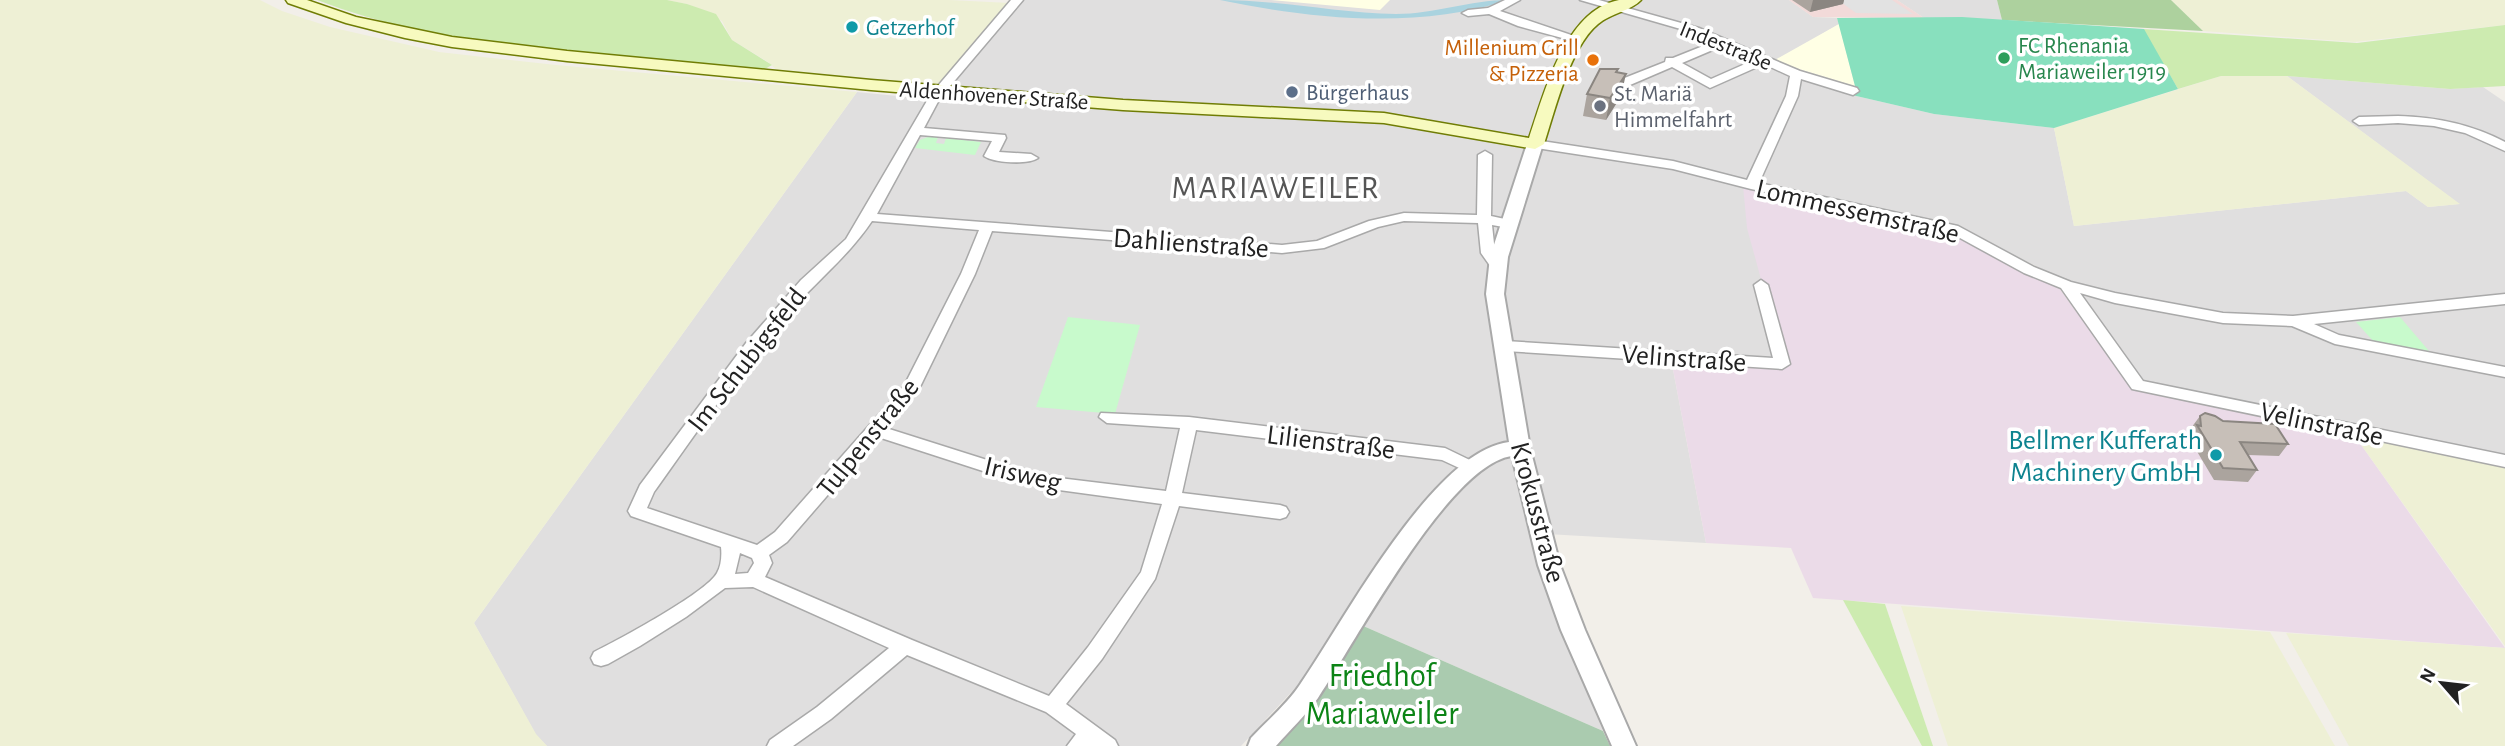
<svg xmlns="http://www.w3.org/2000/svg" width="2505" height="746" font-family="'Alegreya Sans',sans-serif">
<rect width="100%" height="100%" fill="#f2efe9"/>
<g fill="#e0dfdf">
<path d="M 1022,0 L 1789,0 L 1813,17 L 1837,18 L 1839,24 L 1767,67 L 1852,95 L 1934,114 L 2054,128 L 2074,226 L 2406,191 L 2428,207 L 2459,204 L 2287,76 L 2450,89 L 2483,87 L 2505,102 L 2505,459 L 2142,383 L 2065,280 L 1954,226 L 1745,181 L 1785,367 L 1671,359 L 1706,543 L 1529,533 L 1562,631 L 1603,731 L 1361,625 L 1319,657 L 1297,686 L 1241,746 L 547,746 L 536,735 L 474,623 L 857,92 L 938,100 Z"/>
<path d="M 1897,0 L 1997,0 L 2002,20 L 1924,18 Z"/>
</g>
<path fill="#f2dad9" d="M 1789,0 L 1897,0 L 1924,18 L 1813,17 Z"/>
<path fill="#ebdbe8" d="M 1743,186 L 1952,232 L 2059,288 L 2131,387 L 2352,432 L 2505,648 L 1813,598 L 1791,548 L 1706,543 L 1671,359 L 1785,367 L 1747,228 Z"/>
<g fill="#ffffe5">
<path d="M 1271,0 L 1390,0 L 1380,10 Z"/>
<path d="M 1839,24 L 1855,86 L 1773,61 Z"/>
</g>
<g fill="#eef0d5">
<path d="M 0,0 L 260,0 L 282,11 L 330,27 L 439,52 L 556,65 L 857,92 L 474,623 L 536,734 L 547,746 L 0,746 Z"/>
<path d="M 667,0 L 949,0 L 1010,3 L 940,87 L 779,72 L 768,62 L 732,40 L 722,21 L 687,4 Z"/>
<path d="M 2171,0 L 2505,0 L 2505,25 L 2355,42 L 2203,31 Z"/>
<path d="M 2221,76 L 2287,76 L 2460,204 L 2428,207 L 2406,191 L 2074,226 L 2054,128 Z"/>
<path d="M 2352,432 L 2505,464 L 2505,646 Z"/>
<path d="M 1901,606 L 2270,632 L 2335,746 L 1948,746 Z"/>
<path d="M 2286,633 L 2505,648 L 2505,746 L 2349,746 Z"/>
</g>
<g fill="#cdebb0">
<path d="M 317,0 L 667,0 L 687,4 L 716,14 L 732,40 L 772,65 L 761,71 C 613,56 457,54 317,0 Z"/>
<path d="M 2505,25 L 2505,86 L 2450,89 L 2287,76 L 2221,76 L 2178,89 L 2143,29 L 2357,43 Z"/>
<path d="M 1843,600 L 1885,604 L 1933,746 L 1922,746 Z"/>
</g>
<path fill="#add19e" d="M 1997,0 L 2171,0 L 2203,31 L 2002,20 Z"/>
<path fill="#aacbaf" d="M 1361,625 L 1603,731 L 1610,746 L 1271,746 Z"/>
<g fill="#c8facc">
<path d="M 928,137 L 938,137 L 936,143 L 944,144 L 946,138 L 981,142 L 975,155 L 915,148 L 920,140 Z"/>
<path d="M 1068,317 L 1140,325 L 1115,414 L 1036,407 Z"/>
<path d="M 2400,317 L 2429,351 L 2374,342 L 2356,322 Z"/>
</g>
<path fill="#88e0be" d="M 1962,17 L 2144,29 L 2178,89 L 2054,128 L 1934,114 L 1852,95 L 1855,86 L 1837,18 Z"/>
<path fill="#e2e2e2" d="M 1838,0 L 1892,0 L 1913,14 L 1856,13 Z"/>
<path fill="#aad3df" d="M 1220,0 C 1279,0 1337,13 1396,14 C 1435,14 1470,0 1508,0 C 1418,30 1311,19 1220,0 Z"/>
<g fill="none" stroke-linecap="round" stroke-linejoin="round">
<defs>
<g id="minor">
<path d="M 1011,0 L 1023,0 L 940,98 L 924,128 L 1005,135 L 1006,138 L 999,152 L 1031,154 L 1038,158 C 1028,165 994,163 984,156 L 992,141 L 920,135 L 877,214 L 1282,245 L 1317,241 L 1369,221 L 1404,213 L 1477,215 L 1478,155 L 1485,151 L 1492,155 L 1491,216 L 1514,221 L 1516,224 L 1509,228 L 1492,225 L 1495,253 L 1505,267 L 1503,270 L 1493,270 L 1481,253 L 1478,223 L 1404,221 L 1378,227 L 1324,248 L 1282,253 L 992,231 L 975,274 L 919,389 L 886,428 L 987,460 L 1059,478 L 1166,491 L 1180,428 L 1107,423 L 1099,417 L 1101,413 L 1189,417 L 1445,448 L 1476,463 L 1478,467 L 1476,471 L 1470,473 L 1442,460 L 1196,430 L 1182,493 L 1280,505 L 1286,507 L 1289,512 L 1286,517 L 1280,519 L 1179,506 L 1155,579 L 1102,659 L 1066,704 L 1115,740 L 1118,746 L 1067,746 L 1076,734 L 1046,712 L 907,655 L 831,719 L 793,746 L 767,746 L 770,740 L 817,707 L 889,648 L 753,587 L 725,588 L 686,617 L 640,646 L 608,664 L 601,666 L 594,664 L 591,658 L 594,652 C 618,640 706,593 717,573 C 721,566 722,556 721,547 L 631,516 L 628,511 L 640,485 L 746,343 L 801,280 L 846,239 L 931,94 ZM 872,221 L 979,230 L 961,274 L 904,386 L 775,532 L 757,545 L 647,508 L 654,492 C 696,433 738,372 786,316 C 813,284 848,257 872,221 ZM 878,437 L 986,472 L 1059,490 L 1162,504 L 1141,572 L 1088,647 L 1049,696 L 912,640 L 765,577 L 772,563 L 769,555 L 787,542 ZM 740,553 L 752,558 L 754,563 L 748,573 L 735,574 Z"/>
<path d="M 1505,0 L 1520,0 L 1500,11 L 1583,39 L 1577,42 L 1518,26 L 1489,14 L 1468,16 L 1462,13 L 1468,10 L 1488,8 Z"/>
<path d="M 1580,0 L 1599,0 L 1699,28 L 1800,71 L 1857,88 L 1859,91 L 1853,95 L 1801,79 L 1798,96 L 1759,183 L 1958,226 L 2034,267 L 2071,282 L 2115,293 L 2223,313 L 2293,316 L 2505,294 L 2505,304 L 2314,324 L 2339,335 L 2505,367 L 2505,377 L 2335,344 L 2292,326 L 2223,323 L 2115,303 L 2080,293 L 2143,381 L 2505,455 L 2505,467 L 2132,389 L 2061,288 L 2024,273 L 1949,232 L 1751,189 L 1673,169 L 1530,147 L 1530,141 L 1535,140 L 1673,161 L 1747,180 L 1786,96 L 1790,76 L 1764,64 L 1710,88 L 1672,67 L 1630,85 L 1622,85 L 1622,79 L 1665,62 L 1666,58 L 1673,58 L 1713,42 L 1691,32 ZM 1722,46 L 1754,60 L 1711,79 L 1682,63 Z"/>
<path d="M 2398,116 C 2436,117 2471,124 2505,142 L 2505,151 L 2465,133 L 2434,126 L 2398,123 L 2359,125 L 2353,121 L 2359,117 Z"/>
<path d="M 1761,280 L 1768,285 L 1790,364 L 1782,369 L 1505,351 L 1497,346 L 1505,341 L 1773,358 L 1754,285 Z"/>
</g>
<path id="tertiary" d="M 1535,139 L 1543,144 L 1508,257 L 1504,294 L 1530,448 L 1560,565 L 1585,630 L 1636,746 L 1612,746 L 1561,630 L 1538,565 L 1512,456 C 1449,464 1354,645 1318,698 C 1306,715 1290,730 1276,746 L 1248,746 L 1251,738 C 1268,720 1288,703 1301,683 C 1344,621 1433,451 1509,442 L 1486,294 L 1490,257 L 1527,144 Z"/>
<path id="secondary" d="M 286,0 L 307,0 L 356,17 L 452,37 L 567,51 L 871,80 L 1123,100 L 1384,113 L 1529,138 C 1544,94 1565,10 1619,0 C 1626,0 1634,0 1641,0 C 1631,11 1611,13 1598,24 C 1570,47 1555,110 1544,144 L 1535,149 L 1384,123 L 1123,110 L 871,90 L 567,61 L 452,47 L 405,38 L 346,23 L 288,3 Z"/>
</defs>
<use href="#minor" stroke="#a9a9a9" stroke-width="3"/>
<use href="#tertiary" stroke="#a9a9a9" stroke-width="4"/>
<use href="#secondary" stroke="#707d05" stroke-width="3"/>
<use href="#minor" fill="#fff" fill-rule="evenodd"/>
<use href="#tertiary" fill="#fff" fill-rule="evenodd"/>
<use href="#secondary" fill="#f7fabf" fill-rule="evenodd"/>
</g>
<g fill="#aba49e">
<path d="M 1792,0 L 1844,0 L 1843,4 L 1810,12 Z"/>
<path d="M 1618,69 L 1618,72 L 1621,96 L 1606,120 L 1583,116 L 1587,94 Z"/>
<path d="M 2200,416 L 2223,421 L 2288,444 L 2279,456 L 2248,455 L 2257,470 L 2248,482 L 2214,480 L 2189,438 L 2192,433 L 2191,428 Z"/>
</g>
<g fill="#8b8681">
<path d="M 1813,0 L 1844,0 L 1843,4 L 1810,12 Z"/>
<path d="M 1626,74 L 1621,96 L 1606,120 L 1610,98 Z"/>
</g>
<g fill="#c7bfb8" stroke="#8b8681" stroke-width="2">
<path d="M 1600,69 L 1618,69 L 1616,72 L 1626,74 L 1610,98 L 1587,94 Z"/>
<path d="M 2205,413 L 2215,416 L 2223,421 L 2275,424 L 2288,444 L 2240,442 L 2257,470 L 2223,468 L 2197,425 L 2201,426 L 2200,416 Z"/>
</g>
<g fill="#0f9aa8" stroke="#fff" stroke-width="2.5">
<circle cx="852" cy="27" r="7"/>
<circle cx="2216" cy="455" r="7"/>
</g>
<circle fill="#2e9e5b" stroke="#fff" stroke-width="2.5" cx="2004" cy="58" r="7"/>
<circle fill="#e8710a" stroke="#fff" stroke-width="2.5" cx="1593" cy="60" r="7"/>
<circle fill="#5c6f8a" stroke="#fff" stroke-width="2.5" cx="1292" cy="92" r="7"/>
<circle fill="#6b7280" stroke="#fff" stroke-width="2.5" cx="1600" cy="106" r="7"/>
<g text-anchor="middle" stroke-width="7" stroke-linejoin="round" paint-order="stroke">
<g font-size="23" fill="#0d838f" stroke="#fff" text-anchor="start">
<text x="866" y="35">Getzerhof</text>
</g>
<g font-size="23" fill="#222" stroke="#fff">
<text transform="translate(1726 45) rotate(22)" y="8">Indestraße</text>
<text transform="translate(994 95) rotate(4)" y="8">Aldenhovener Straße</text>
</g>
<g font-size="23" fill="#27864d" stroke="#fff" text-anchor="start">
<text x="2018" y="53">FC Rhenania<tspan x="2018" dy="26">Mariaweiler 1919</tspan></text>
</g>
<g font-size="23" fill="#c56008" stroke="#fff" text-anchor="end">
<text x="1579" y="55">Millenium Grill<tspan x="1579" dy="26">&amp; Pizzeria</tspan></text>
</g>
<g font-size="23" fill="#4e5e75" stroke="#fff" text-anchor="start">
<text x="1306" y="100">Bürgerhaus</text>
</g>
<g font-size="23" fill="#5b616d" stroke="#fff" text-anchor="start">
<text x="1614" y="101">St. Mariä<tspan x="1614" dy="26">Himmelfahrt</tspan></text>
</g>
<g font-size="28" fill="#222" stroke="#fff">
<text transform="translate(1858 210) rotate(13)" y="10">Lommessemstraße</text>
<text transform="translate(1191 242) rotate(4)" y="10">Dahlienstraße</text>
<text transform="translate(1684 357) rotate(4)" y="10">Velinstraße</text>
<text transform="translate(746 359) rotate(-52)" y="10">Im Schubigsfeld</text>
<text transform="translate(2322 423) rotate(12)" y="10">Velinstraße</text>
<text transform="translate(867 437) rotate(-51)" y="10">Tulpenstraße</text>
<text transform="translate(1331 441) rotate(7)" y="10">Lilienstraße</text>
<text transform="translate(1023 473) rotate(13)" y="10">Irisweg</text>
<text transform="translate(1539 512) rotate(75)" y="10">Krokusstraße</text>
</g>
<g font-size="28" fill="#0d838f" stroke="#fff" text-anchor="end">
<text x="2202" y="449">Bellmer Kufferath<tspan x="2202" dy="32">Machinery GmbH</tspan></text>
</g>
<g font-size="32" letter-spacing="2" fill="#555" stroke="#fff">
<text x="1276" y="198">MARIAWEILER</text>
</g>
<g font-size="33" fill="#0c8416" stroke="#fff">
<text x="1382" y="686">Friedhof<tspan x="1382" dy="38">Mariaweiler</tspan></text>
</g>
</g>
<g transform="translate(2442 683) rotate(298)" stroke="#ffffff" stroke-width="5" paint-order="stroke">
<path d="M0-5L12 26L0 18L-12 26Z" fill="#222222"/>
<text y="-10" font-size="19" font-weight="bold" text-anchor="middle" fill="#222222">N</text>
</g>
</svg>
